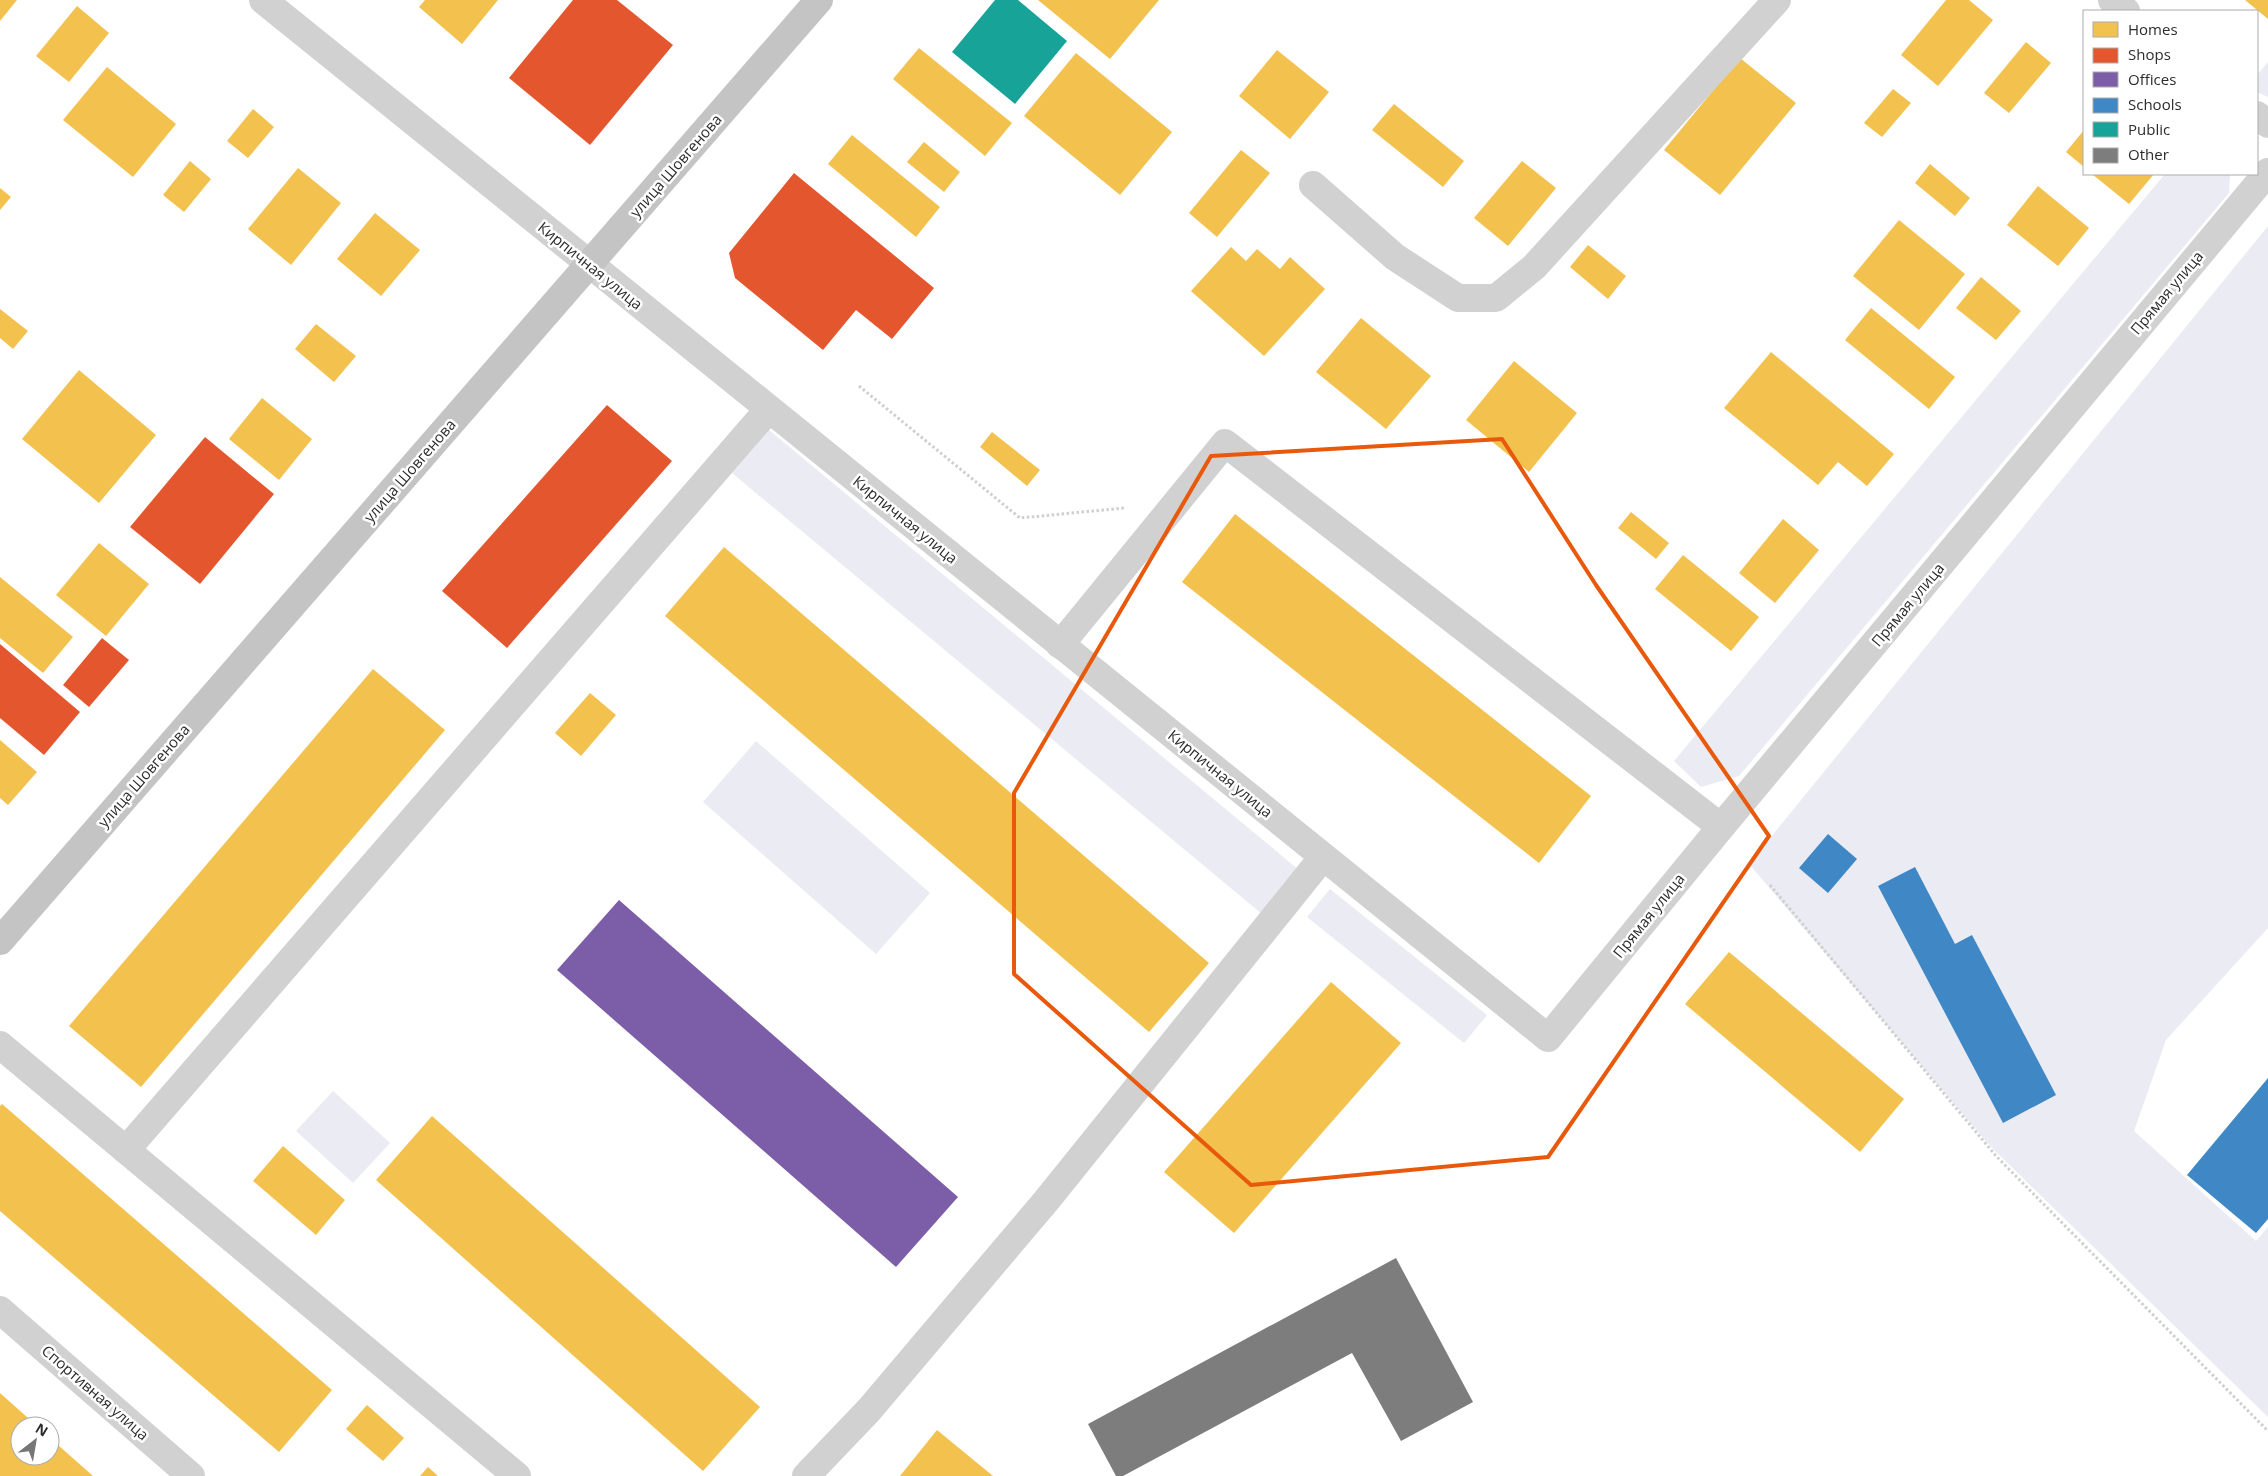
<svg xmlns="http://www.w3.org/2000/svg" width="2268" height="1476" font-family="'Open Sans',sans-serif">
<rect width="100%" height="100%" fill="#fff"/>
<g fill="#eaebf3">
<path d="M 2268,62 L 2268,97 L 2257,92 L 2257,75 Z"/>
<path d="M 2165,174 L 2230,174 L 2229,193 L 1739,776 L 1701,787 L 1674,761 Z"/>
<path d="M 2268,226 L 2268,928 L 2166,1040 L 2134,1131 L 2256,1241 L 2268,1227 L 2268,1417 L 1991,1147 L 1749,864 Z"/>
<path d="M 769,430 L 1299,870 L 1262,914 L 732,473 Z"/>
<path d="M 756,741 L 930,893 L 876,954 L 703,802 Z"/>
<path d="M 1330,889 L 1487,1015 L 1464,1043 L 1307,917 Z"/>
<path d="M 333,1091 L 390,1143 L 353,1183 L 296,1131 Z"/>
</g>
<g fill="#f2c14e">
<path d="M 0,0 L 17,0 L 0,21 Z"/>
<path d="M 425,0 L 498,0 L 462,44 L 419,7 Z"/>
<path d="M 1038,0 L 1159,0 L 1110,59 Z"/>
<path d="M 1946,0 L 1969,0 L 1993,20 L 1938,86 L 1901,55 Z"/>
<path d="M 2245,0 L 2268,0 L 2268,19 Z"/>
<path d="M 77,6 L 109,33 L 69,82 L 36,56 Z"/>
<path d="M 2026,42 L 2051,63 L 2009,113 L 1984,93 Z"/>
<path d="M 919,48 L 1012,123 L 985,156 L 893,79 Z"/>
<path d="M 1277,50 L 1329,92 L 1290,139 L 1239,96 Z"/>
<path d="M 1076,53 L 1172,132 L 1120,195 L 1024,116 Z"/>
<path d="M 1740,58 L 1796,103 L 1720,195 L 1664,150 Z"/>
<path d="M 107,67 L 176,124 L 133,177 L 63,120 Z"/>
<path d="M 1893,89 L 1911,103 L 1882,137 L 1864,123 Z"/>
<path d="M 1394,104 L 1464,161 L 1443,187 L 1372,130 Z"/>
<path d="M 253,109 L 274,127 L 248,158 L 227,141 Z"/>
<path d="M 2084,130 L 2084,167 L 2066,152 Z"/>
<path d="M 852,135 L 940,207 L 916,237 L 828,164 Z"/>
<path d="M 924,142 L 960,172 L 944,192 L 907,162 Z"/>
<path d="M 1241,150 L 1270,173 L 1217,237 L 1189,213 Z"/>
<path d="M 190,161 L 211,179 L 184,212 L 163,195 Z"/>
<path d="M 1522,161 L 1556,188 L 1508,246 L 1474,218 Z"/>
<path d="M 1930,164 L 1970,198 L 1955,216 L 1915,183 Z"/>
<path d="M 298,168 L 341,203 L 291,265 L 248,229 Z"/>
<path d="M 2092,174 L 2154,174 L 2129,204 Z"/>
<path d="M 2038,186 L 2089,228 L 2058,266 L 2007,225 Z"/>
<path d="M 0,188 L 11,197 L 0,210 Z"/>
<path d="M 375,213 L 420,250 L 381,296 L 337,259 Z"/>
<path d="M 1899,220 L 1965,274 L 1919,330 L 1853,276 Z"/>
<path d="M 1588,245 L 1626,276 L 1608,299 L 1570,267 Z"/>
<path d="M 1231,247 L 1246,261 L 1257,249 L 1280,269 L 1290,257 L 1325,289 L 1264,356 L 1191,291 Z"/>
<path d="M 1981,277 L 2021,311 L 1996,340 L 1956,308 Z"/>
<path d="M 1871,308 L 1955,377 L 1929,409 L 1845,340 Z"/>
<path d="M 0,309 L 28,331 L 13,349 L 0,338 Z"/>
<path d="M 1361,318 L 1431,376 L 1386,429 L 1316,372 Z"/>
<path d="M 316,324 L 356,356 L 334,382 L 295,349 Z"/>
<path d="M 1771,352 L 1894,454 L 1867,486 L 1838,462 L 1818,485 L 1724,408 Z"/>
<path d="M 1514,361 L 1577,413 L 1529,472 L 1466,420 Z"/>
<path d="M 79,370 L 156,435 L 99,503 L 22,439 Z"/>
<path d="M 262,398 L 312,439 L 279,480 L 229,439 Z"/>
<path d="M 992,432 L 1040,470 L 1027,486 L 980,447 Z"/>
<path d="M 1631,512 L 1669,543 L 1656,559 L 1618,528 Z"/>
<path d="M 1235,514 L 1591,796 L 1539,863 L 1182,582 Z"/>
<path d="M 1783,519 L 1819,550 L 1775,603 L 1739,573 Z"/>
<path d="M 99,543 L 149,584 L 106,636 L 56,595 Z"/>
<path d="M 724,547 L 1209,963 L 1149,1032 L 665,616 Z"/>
<path d="M 1683,555 L 1759,617 L 1731,651 L 1655,589 Z"/>
<path d="M 0,577 L 73,637 L 43,673 L 0,638 Z"/>
<path d="M 373,669 L 445,730 L 141,1087 L 69,1026 Z"/>
<path d="M 590,693 L 616,715 L 581,756 L 555,733 Z"/>
<path d="M 0,740 L 37,772 L 8,805 L 0,798 Z"/>
<path d="M 1729,952 L 1904,1099 L 1860,1152 L 1685,1004 Z"/>
<path d="M 1331,982 L 1401,1043 L 1234,1233 L 1164,1172 Z"/>
<path d="M 2,1104 L 332,1390 L 279,1452 L 0,1211 L 0,1106 Z"/>
<path d="M 432,1116 L 760,1407 L 703,1471 L 376,1180 Z"/>
<path d="M 283,1146 L 345,1200 L 316,1235 L 253,1181 Z"/>
<path d="M 0,1393 L 37,1426 L 20,1426 L 20,1456 L 50,1456 L 50,1438 L 93,1476 L 0,1476 Z"/>
<path d="M 367,1405 L 404,1438 L 383,1461 L 346,1429 Z"/>
<path d="M 937,1430 L 993,1476 L 900,1476 Z"/>
<path d="M 428,1467 L 438,1476 L 420,1476 Z"/>
</g>
<g fill="#e4572e">
<path d="M 573,0 L 617,0 L 673,45 L 590,145 L 509,78 Z"/>
<path d="M 794,173 L 934,288 L 892,339 L 856,310 L 823,350 L 735,278 L 729,253 Z"/>
<path d="M 607,405 L 672,461 L 507,648 L 442,591 Z"/>
<path d="M 205,437 L 274,494 L 200,584 L 130,527 Z"/>
<path d="M 102,638 L 129,660 L 89,707 L 63,685 Z"/>
<path d="M 0,644 L 80,712 L 44,755 L 0,718 Z"/>
</g>
<path fill="#7b5ea7" d="M 619,900 L 958,1197 L 896,1267 L 557,970 Z"/>
<g fill="#3f88c5">
<path d="M 1828,834 L 1857,859 L 1828,893 L 1799,868 Z"/>
<path d="M 1915,867 L 1955,944 L 1972,935 L 2056,1095 L 2003,1123 L 1878,886 Z"/>
<path d="M 2268,1078 L 2268,1219 L 2256,1233 L 2187,1175 Z"/>
</g>
<path fill="#17a398" d="M 995,0 L 1018,0 L 1067,41 L 1015,104 L 952,52 Z"/>
<path fill="#7d7d7d" d="M 1396,1258 L 1473,1402 L 1401,1441 L 1352,1353 L 1123,1476 L 1116,1476 L 1088,1424 Z"/>
<g fill="none" stroke-linecap="round" stroke-linejoin="round">
<g stroke="#cfcfcf" stroke-width="3" stroke-dasharray="2.5 2.5" stroke-linecap="butt">
<path d="M 859,386 L 1020,518 L 1124,508"/>
<path d="M 1770,885 L 1996,1156 L 2268,1431"/>
</g>
<g stroke="#d1d1d1" stroke-width="28">
<path d="M 263,0 L 1548,1038 L 1721,827 L 2268,172"/>
<path d="M 2112,0 L 2126,11"/>
<path d="M 2257,115 L 2268,124"/>
<path d="M 1313,185 L 1395,257 L 1458,298 L 1496,298 L 1534,267 L 1777,0"/>
<path d="M 1060,645 L 1225,443 L 1721,827"/>
<path d="M 0,1045 L 517,1476"/>
<path d="M 126,1150 L 768,410"/>
<path d="M 0,1310 L 191,1476"/>
<path d="M 806,1476 L 869,1410 L 1046,1201 L 1323,857"/>
</g>
<path stroke="#c4c4c4" stroke-width="28" d="M 0,941 L 819,0"/>
</g>
<path fill="none" stroke="#e8590c" stroke-width="4" stroke-linejoin="round" d="M 1502,439 L 1596,585 L 1769,836 L 1548,1157 L 1251,1185 L 1014,974 L 1014,793 L 1211,456 Z"/>
<g text-anchor="middle" stroke-width="5" stroke-linejoin="round" paint-order="stroke">
<g font-size="15" fill="#2c2c2c" stroke="#fff">
<text transform="translate(676 166) rotate(-49)" y="5">улица Шовгенова</text>
<text transform="translate(590 266) rotate(39)" y="5">Кирпичная улица</text>
<text transform="translate(2167 293) rotate(-50)" y="5">Прямая улица</text>
<text transform="translate(410 471) rotate(-49)" y="5">улица Шовгенова</text>
<text transform="translate(905 520) rotate(39)" y="5">Кирпичная улица</text>
<text transform="translate(1908 605) rotate(-50)" y="5">Прямая улица</text>
<text transform="translate(1220 774) rotate(39)" y="5">Кирпичная улица</text>
<text transform="translate(144 776) rotate(-49)" y="5">улица Шовгенова</text>
<text transform="translate(1649 916) rotate(-51)" y="5">Прямая улица</text>
<text transform="translate(95 1393) rotate(41)" y="5">Спортивная улица</text>
</g>
</g>
<rect x="2083" y="10" width="175" height="165" fill="#ffffff" stroke="#ababab"/>
<rect x="2093" y="22" width="25" height="15" fill="#f2c14e" stroke="#ababab"/>
<text x="2128" y="35" font-size="15" fill="#2c2c2c">Homes</text>
<rect x="2093" y="48" width="25" height="15" fill="#e4572e" stroke="#ababab"/>
<text x="2128" y="60" font-size="15" fill="#2c2c2c">Shops</text>
<rect x="2093" y="72" width="25" height="15" fill="#7b5ea7" stroke="#ababab"/>
<text x="2128" y="85" font-size="15" fill="#2c2c2c">Offices</text>
<rect x="2093" y="98" width="25" height="15" fill="#3f88c5" stroke="#ababab"/>
<text x="2128" y="110" font-size="15" fill="#2c2c2c">Schools</text>
<rect x="2093" y="122" width="25" height="15" fill="#17a398" stroke="#ababab"/>
<text x="2128" y="135" font-size="15" fill="#2c2c2c">Public</text>
<rect x="2093" y="148" width="25" height="15" fill="#7d7d7d" stroke="#ababab"/>
<text x="2128" y="160" font-size="15" fill="#2c2c2c">Other</text>
<g transform="translate(35 1441) rotate(31)"><circle r="24" fill="#ffffff" stroke="#ababab"/>
<path d="M0-4L9 19L0 12L-9 19Z" fill="#767676"/>
<text y="-8" font-size="14" font-weight="bold" text-anchor="middle" fill="#2c2c2c">N</text>
</g>
</svg>
